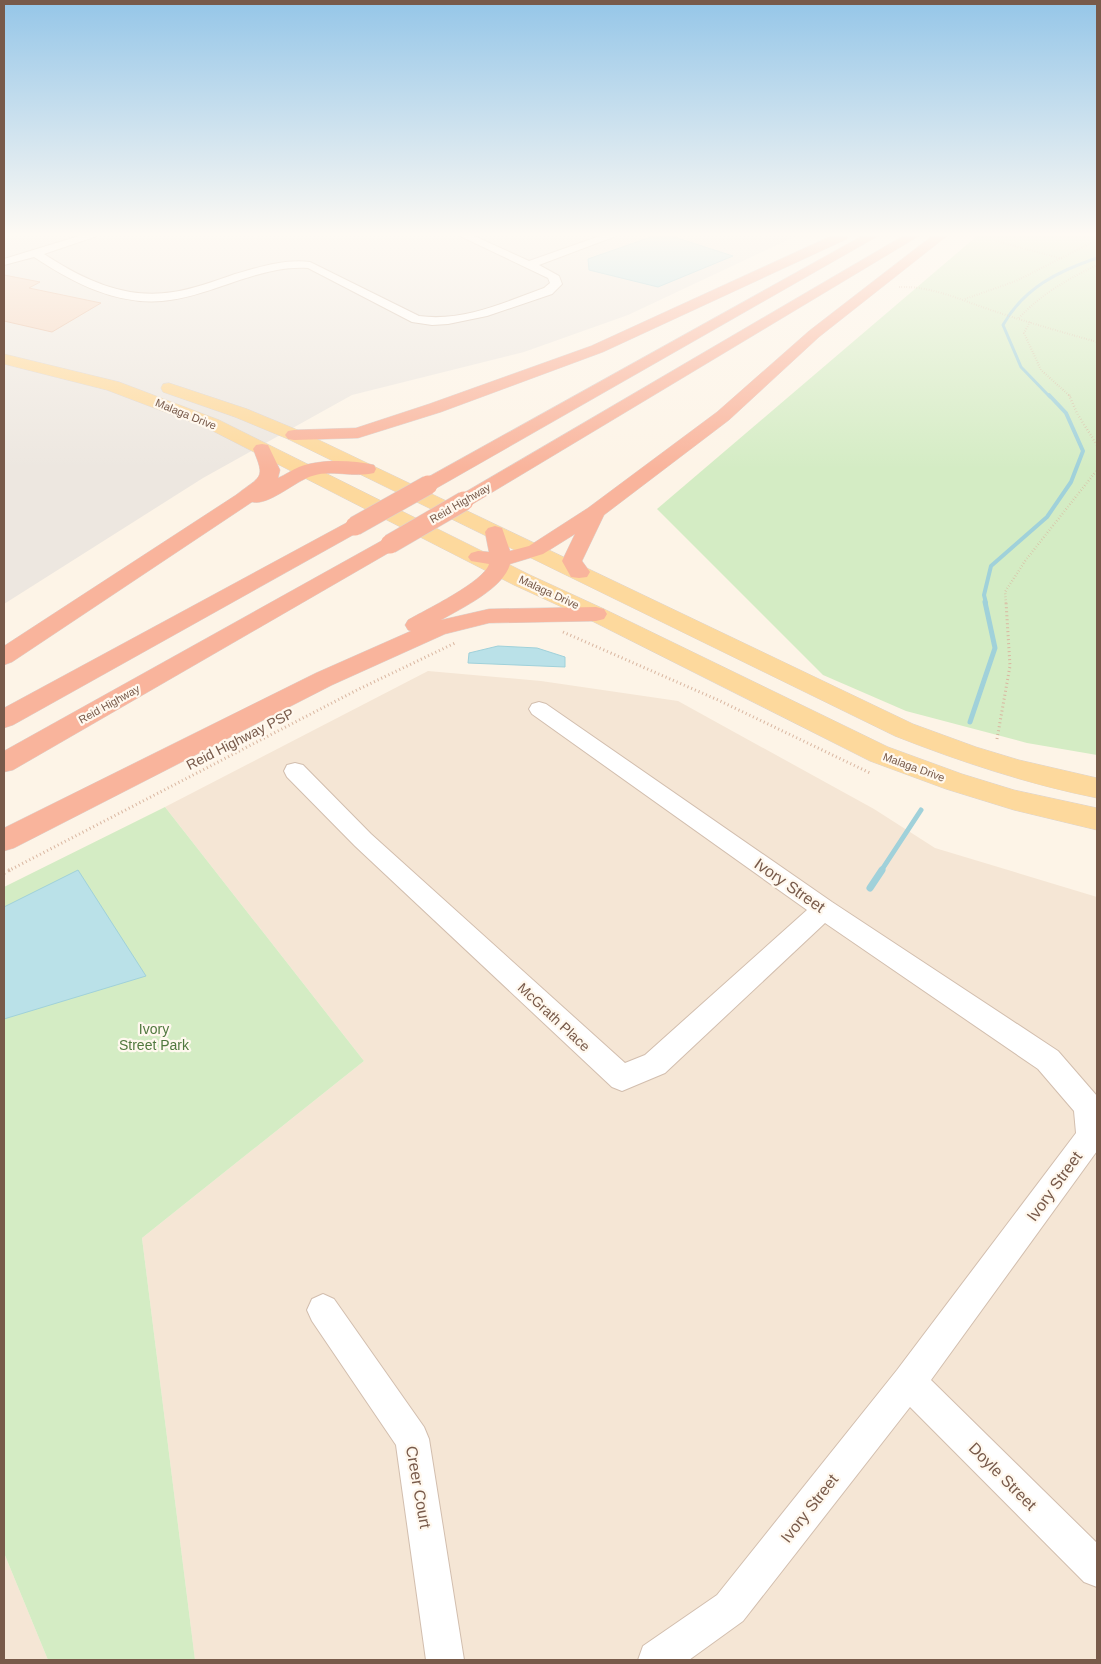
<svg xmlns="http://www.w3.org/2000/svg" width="1101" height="1664" font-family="Helvetica,sans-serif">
<rect width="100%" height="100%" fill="#fdf4e7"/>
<g fill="#f5e6d5">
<path d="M 428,671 L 541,681 L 678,701 L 874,809 L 935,848 L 1097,897 L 1097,1660 L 195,1660 L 142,1238 L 364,1061 L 165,807 Z"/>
<path d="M 4,1553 L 48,1660 L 4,1660 Z"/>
</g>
<path fill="#ede7e0" d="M 4,236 L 796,236 L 628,315 L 524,352 L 352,395 L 203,478 L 4,604 Z"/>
<g fill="#d4ecc4">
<path d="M 977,236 L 1097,236 L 1097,755 L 1027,743 L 906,711 L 823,675 L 657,509 Z"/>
<path d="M 165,807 L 364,1061 L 142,1238 L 195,1660 L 48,1660 L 4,1553 L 4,887 Z"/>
</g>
<g fill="#bae1e8" stroke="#a0d1da">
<path d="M 654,236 L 671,236 L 733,256 L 658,287 L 589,270 L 588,259 Z"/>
<path d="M 498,646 L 537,648 L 565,657 L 565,667 L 468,663 L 469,653 Z"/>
<path d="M 78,870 L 146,976 L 4,1019 L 4,907 Z"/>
</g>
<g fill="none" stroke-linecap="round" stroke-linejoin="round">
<path stroke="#a0d1da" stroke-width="3" d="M 1050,397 L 1021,367 L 1003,325 C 1024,288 1058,271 1097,258"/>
<path stroke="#a0d1da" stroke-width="4" d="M 986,603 L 984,595 L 991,566 L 1047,517 L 1071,482 L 1083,451 L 1066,413 L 1049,395"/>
<g stroke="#a0d1da" stroke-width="5">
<path d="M 970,722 L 995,648 L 985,602"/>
<path d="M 881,871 L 921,810"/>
</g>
<path stroke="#a0d1da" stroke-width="7" d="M 870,888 L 882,870"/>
</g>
<path fill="#f4d3bd" stroke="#e7b99d" d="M 4,275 L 40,282 L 29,288 L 101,303 L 52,332 L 4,321 Z"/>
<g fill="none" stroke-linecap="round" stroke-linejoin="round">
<defs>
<g id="minor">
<path d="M 79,236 L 97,236 L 44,254 C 82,279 125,300 173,292 C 194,289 215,281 235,274 C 260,267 284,259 310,262 L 419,316 C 463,322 503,303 544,288 L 550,283 L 548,278 L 460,236 L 474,236 L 529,261 L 600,236 L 616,236 L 539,265 L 559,276 L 562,284 L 552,294 L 487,316 L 448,324 L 432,325 L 412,322 L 308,268 C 279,266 252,276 225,285 C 205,292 184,299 162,301 C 115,305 72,282 34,257 L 4,265 L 4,259 Z"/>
<path d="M 539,702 L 546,704 L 832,902 L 1058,1051 L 1097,1096 L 1097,1151 L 931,1380 L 1097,1543 L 1097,1587 L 1084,1582 L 910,1407 L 743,1621 L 689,1660 L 638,1660 L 643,1646 L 717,1595 L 897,1370 L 1076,1133 L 1074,1111 L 1038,1069 L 825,923 L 665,1073 L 622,1091 L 612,1087 L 355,846 L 287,777 L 284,771 L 287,765 L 295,763 L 303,765 L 371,834 L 625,1063 L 645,1055 L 807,910 L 532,714 L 529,709 L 532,704 Z"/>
<path d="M 323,1294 L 334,1299 L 424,1427 L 429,1439 L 464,1660 L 426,1660 L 396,1445 L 312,1321 L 307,1310 L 312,1299 Z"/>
</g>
<g id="major">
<path d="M 4,354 L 119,382 L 219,420 L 530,575 L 604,609 L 888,747 L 962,774 L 1014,790 L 1097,808 L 1097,830 L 1014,810 L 946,789 L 870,761 L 588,619 L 514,585 L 207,428 L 107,390 L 4,364 Z"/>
<path d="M 169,383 L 247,409 L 300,431 L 913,724 L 976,747 L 1019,760 L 1097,778 L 1097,798 C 1028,784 961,762 895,736 L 288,439 L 235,417 L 163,392 L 161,388 L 163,384 Z"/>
</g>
<g id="highway">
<path d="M 831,236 L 848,236 L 847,239 L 603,352 L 441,412 L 358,438 L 294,440 L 288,439 L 285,435 L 288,431 L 294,430 L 356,428 L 429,404 L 591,346 Z"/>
<path d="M 862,236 L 878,236 L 435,489 L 428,491 L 421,489 L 418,485 L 421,481 Z"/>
<path d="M 903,236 L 919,236 L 471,505 L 464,507 L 457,505 L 454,501 L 457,497 Z"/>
<path d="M 932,236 L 947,236 L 819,337 L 729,420 L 604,515 L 582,561 L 590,572 L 587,577 L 579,578 L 571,577 L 562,561 L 575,534 L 543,554 L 510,564 C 504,588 462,608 441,620 L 489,609 L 596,607 L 604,609 L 607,614 L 604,619 L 596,621 L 489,623 L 445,634 L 332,685 L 14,848 L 4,851 L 4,828 L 316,673 L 411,631 L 408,630 L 405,625 L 408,620 C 425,610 484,582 489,564 L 471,561 L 468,557 L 471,553 L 478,551 L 489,552 L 485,532 L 488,528 L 495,526 L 502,528 L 510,551 L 529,546 L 588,508 L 717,412 L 809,331 Z"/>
<path d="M 262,444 L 268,445 L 280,470 L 278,478 C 285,475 292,470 299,467 C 320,459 352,460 374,465 L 376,469 L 374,473 C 353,478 332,469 312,476 C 295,481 269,506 252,502 L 12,662 L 4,665 L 4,646 L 236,495 C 261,475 266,480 253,449 L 256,445 Z"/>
<path d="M 355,520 L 362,522 L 365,526 L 362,530 L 13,725 L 4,728 L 4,708 L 348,522 Z"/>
<path d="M 390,538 L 397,540 L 400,544 L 397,548 L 13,770 L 4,772 L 4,751 L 383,540 Z"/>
</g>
</defs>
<use href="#minor" stroke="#d2beae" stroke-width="2"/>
<use href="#major" stroke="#dcd4d0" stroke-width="1"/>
<use href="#highway" stroke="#dcd4d0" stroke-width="1"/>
<g stroke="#d9b6a0" stroke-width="2" stroke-dasharray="0.5 2" stroke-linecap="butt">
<path d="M 996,241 L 1063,259"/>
<path d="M 899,287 C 933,286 960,300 991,310 C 1026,322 1062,332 1097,342"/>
<path d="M 965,299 L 1016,281 L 1097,240"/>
<path d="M 1019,318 C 1041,294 1068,279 1097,265"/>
<path d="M 1030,322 L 1024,333 L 1041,370 L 1071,397"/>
</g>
<g stroke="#d9b6a0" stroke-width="2.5" stroke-dasharray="0.5 2.5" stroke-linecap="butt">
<path d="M 1069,395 L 1078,415 L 1097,445"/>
<path d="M 1006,603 L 1005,592 L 1025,561 L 1097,470"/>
</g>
<g stroke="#d9b6a0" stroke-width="3" stroke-dasharray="1 3" stroke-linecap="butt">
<path d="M 563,632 L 718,700 L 870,773"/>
<path d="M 997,739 L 1010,666 L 1006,602"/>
<path d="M 8,871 L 357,690 L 455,643"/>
</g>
<path stroke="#d9b6a0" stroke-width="4" stroke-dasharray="1 4.5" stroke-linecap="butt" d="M 4,873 L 10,870"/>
<use href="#minor" fill="#fff" fill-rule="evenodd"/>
<use href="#major" fill="#fdd99d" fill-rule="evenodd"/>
<use href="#highway" fill="#f9b49c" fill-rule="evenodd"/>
<defs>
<g id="highway-bridge">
<path d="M 355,526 L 428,485"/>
<path d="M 390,544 L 464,501"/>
</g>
</defs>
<use href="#highway-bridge" stroke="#dcd4d0" stroke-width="20" stroke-linecap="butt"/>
<use href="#highway-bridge" stroke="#f9b49c" stroke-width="19"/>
</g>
<linearGradient id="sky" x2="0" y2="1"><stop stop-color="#95c6e8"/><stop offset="0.5" stop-color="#fefaf4"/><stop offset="1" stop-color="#fefaf4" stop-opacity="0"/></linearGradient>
<rect width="1101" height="469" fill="url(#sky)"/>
<g text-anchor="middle" stroke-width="4.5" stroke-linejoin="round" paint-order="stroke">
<g font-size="11" fill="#785a4a" stroke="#fff8ee">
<text transform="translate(186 414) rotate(22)" y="4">Malaga Drive</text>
<text transform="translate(460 503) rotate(-30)" y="4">Reid Highway</text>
<text transform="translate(549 592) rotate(25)" y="4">Malaga Drive</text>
<text transform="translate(109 704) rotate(-29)" y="4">Reid Highway</text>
<text transform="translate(914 767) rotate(20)" y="4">Malaga Drive</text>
</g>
<g font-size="14" fill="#785a4a" stroke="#fff8ee">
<text transform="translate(240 739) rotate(-27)" y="5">Reid Highway PSP</text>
<text transform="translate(554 1017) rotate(43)" y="5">McGrath Place</text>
</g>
<g font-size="14" fill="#50783e" stroke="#fff8ee">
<text x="154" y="1034">Ivory<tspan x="154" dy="16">Street Park</tspan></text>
</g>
<g font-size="16" fill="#785a4a" stroke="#fff8ee">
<text transform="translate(790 885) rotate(35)" y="6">Ivory Street</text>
<text transform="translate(1054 1186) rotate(-54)" y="6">Ivory Street</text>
<text transform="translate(1003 1476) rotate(45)" y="6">Doyle Street</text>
<text transform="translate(419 1487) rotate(80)" y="6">Creer Court</text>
<text transform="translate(809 1508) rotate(-52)" y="6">Ivory Street</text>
</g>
</g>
<rect width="1101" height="1664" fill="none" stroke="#785a4a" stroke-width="10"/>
</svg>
